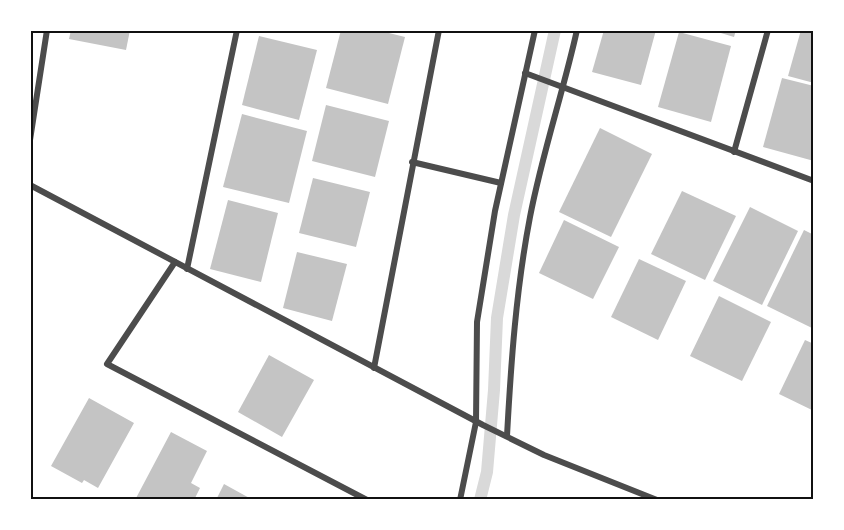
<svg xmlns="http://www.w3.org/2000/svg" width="844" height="530" font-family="'Nunito Sans',sans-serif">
<rect width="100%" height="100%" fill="#fff"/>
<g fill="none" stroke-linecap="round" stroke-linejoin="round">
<path stroke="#d9d9d9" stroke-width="12" d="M 480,500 L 487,472 L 494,390 L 497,318 L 514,215 L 555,30"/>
</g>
<g fill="#c4c4c4">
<path d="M 71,30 L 130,30 L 126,50 L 69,39 Z"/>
<path d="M 341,30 L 377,30 L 405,37 L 388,104 L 326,88 Z"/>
<path d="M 604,30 L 656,30 L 641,85 L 592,72 Z"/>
<path d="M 711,30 L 736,30 L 734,37 Z"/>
<path d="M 801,30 L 814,30 L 814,83 L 788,76 Z"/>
<path d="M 679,32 L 731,46 L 711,122 L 658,107 Z"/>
<path d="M 259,36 L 317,50 L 299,120 L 242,105 Z"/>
<path d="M 782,78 L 814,86 L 814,161 L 763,147 Z"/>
<path d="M 326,105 L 389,121 L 375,177 L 312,161 Z"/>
<path d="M 242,114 L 307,131 L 289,203 L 223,187 Z"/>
<path d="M 600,128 L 652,154 L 611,237 L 559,212 Z"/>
<path d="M 313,178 L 370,192 L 356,247 L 299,233 Z"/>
<path d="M 682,191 L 736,216 L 705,280 L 651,254 Z"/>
<path d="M 228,200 L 278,213 L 261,282 L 210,269 Z"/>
<path d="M 750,207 L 798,231 L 762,305 L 713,281 Z"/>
<path d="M 564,220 L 619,247 L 593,299 L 539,273 Z"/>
<path d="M 804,230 L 814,235 L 814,329 L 767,306 Z"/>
<path d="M 297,252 L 347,264 L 332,321 L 283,308 Z"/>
<path d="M 639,259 L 686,281 L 658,340 L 611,317 Z"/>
<path d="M 719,296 L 771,322 L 742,381 L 690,356 Z"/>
<path d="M 805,340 L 814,344 L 814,411 L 779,394 Z"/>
<path d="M 269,355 L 314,380 L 282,437 L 238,412 Z"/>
<path d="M 89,398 L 134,423 L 98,488 L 84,480 L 82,483 L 51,466 Z"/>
<path d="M 171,432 L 207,451 L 191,483 L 200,488 L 194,500 L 135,500 Z"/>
<path d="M 224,484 L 253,500 L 216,500 Z"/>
</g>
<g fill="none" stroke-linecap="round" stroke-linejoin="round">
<g stroke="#4c4c4c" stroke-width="6">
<path d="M 525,73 L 814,181"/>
<path d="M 30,140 L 47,30"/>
<path d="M 734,152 L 768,30"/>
<path d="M 412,162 L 501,183"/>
<path d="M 30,185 L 483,425 L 544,455 L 657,500"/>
<path d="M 175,262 L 107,364 L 367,500"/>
<path d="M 187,269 L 237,30"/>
<path d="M 374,368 L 439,30"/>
<path d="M 507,436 C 511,363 516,290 530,217 C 542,154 563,93 577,30"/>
<path d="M 460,500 L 476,422 L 477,322 L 495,211 L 535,30"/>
</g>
</g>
<rect width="844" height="530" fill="none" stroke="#ffffff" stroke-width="63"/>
<rect x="32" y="32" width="780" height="466" fill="none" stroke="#111" stroke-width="2"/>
</svg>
